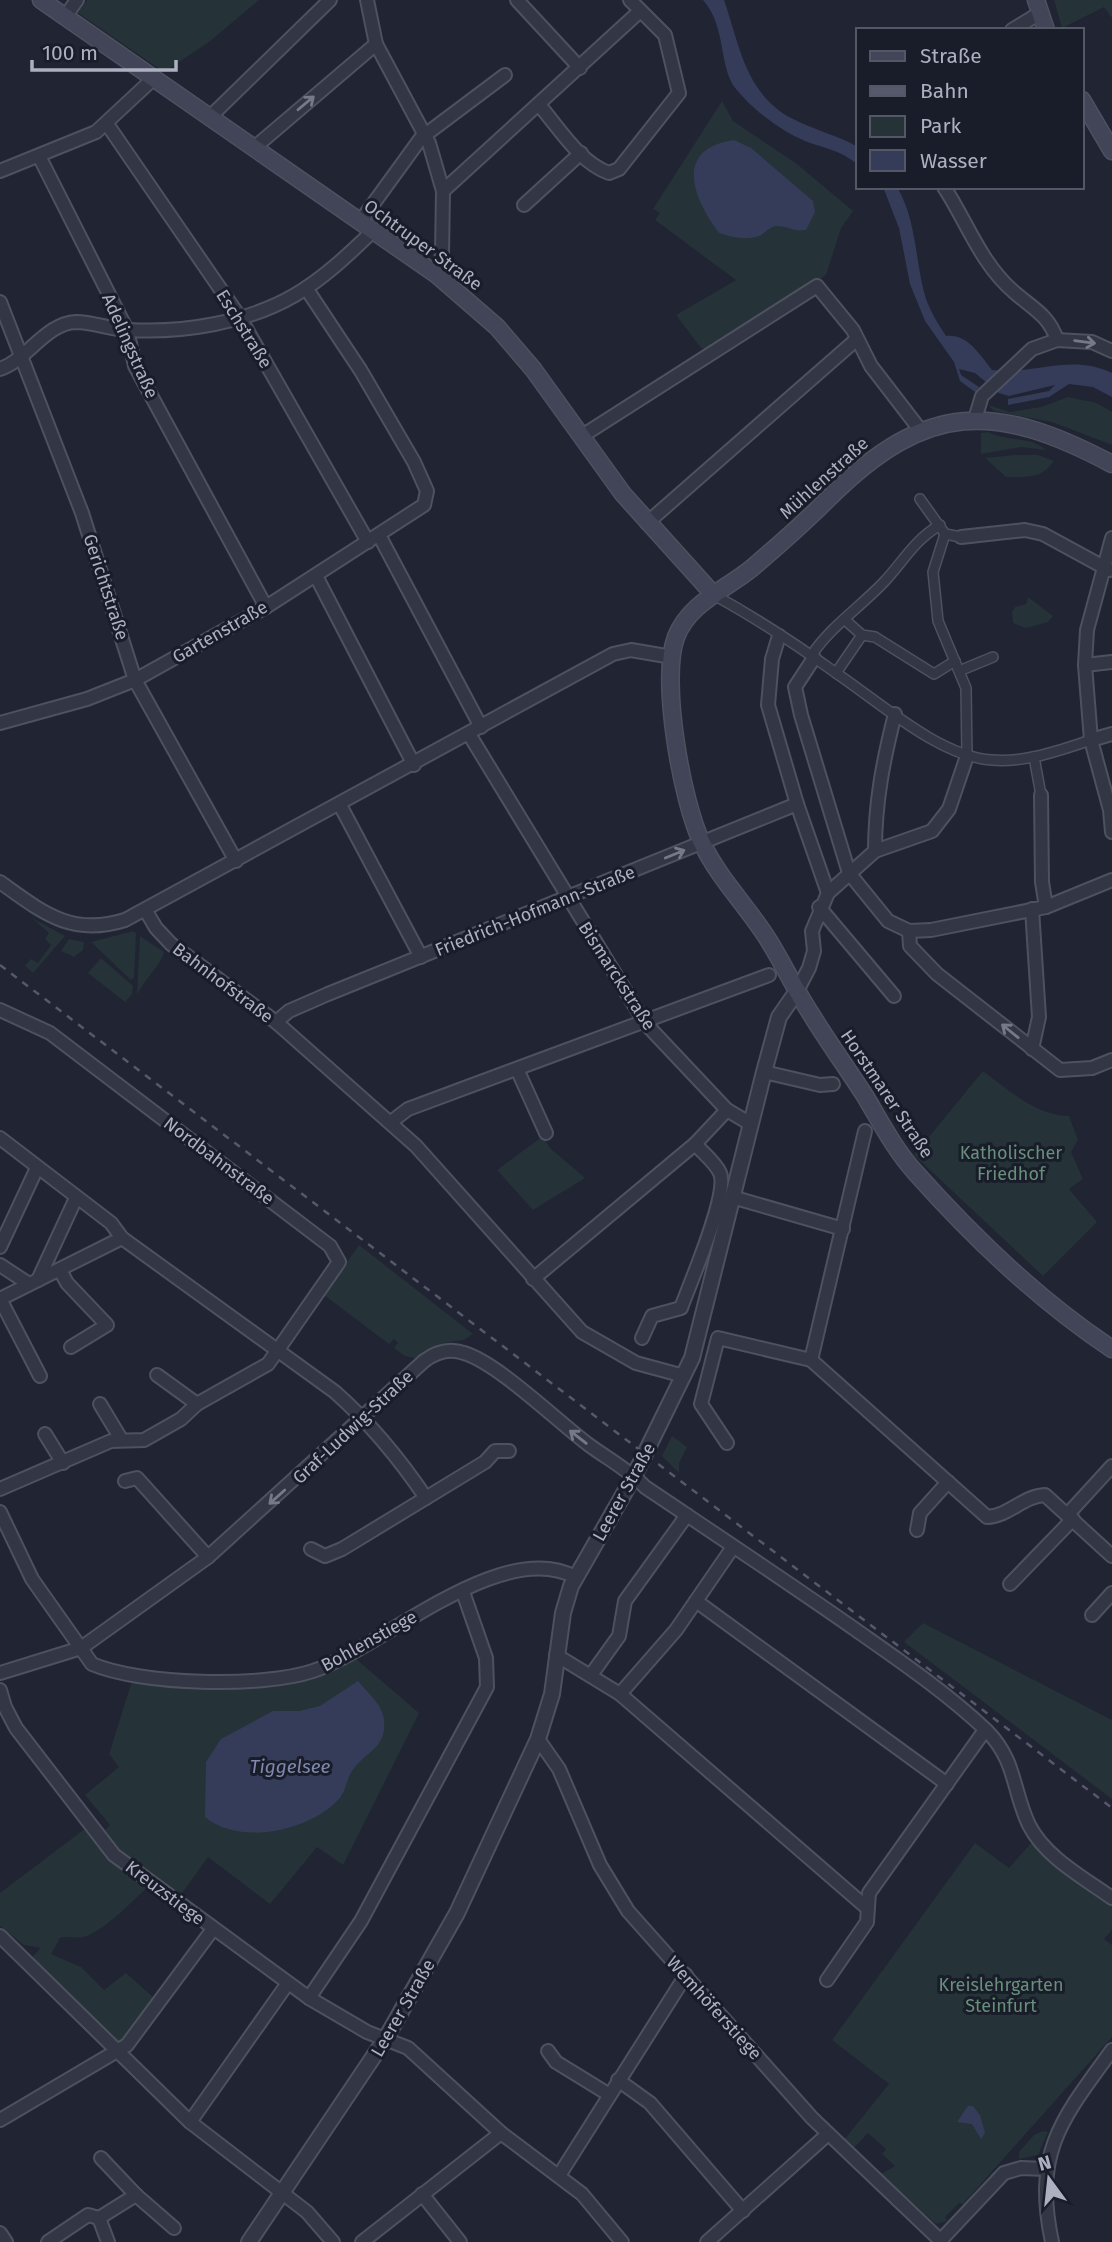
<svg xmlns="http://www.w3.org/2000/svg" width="1112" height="2242" font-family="'Fira Sans',sans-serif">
<rect width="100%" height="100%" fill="#202433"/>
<g fill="#253237">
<path d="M 87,0 L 259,0 L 209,42 L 164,72 L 78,13 Z"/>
<path d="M 1054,0 L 1112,0 L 1112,18 L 1104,7 L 1062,28 Z"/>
<path d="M 722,101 L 733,121 L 797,164 L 853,211 L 841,228 L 826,275 L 711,351 L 701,348 L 676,315 L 736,280 L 655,220 L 660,213 L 653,209 Z"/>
<path d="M 1068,397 L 1097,403 L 1112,412 L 1112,445 L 1052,422 L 994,411 L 988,405 L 1010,412 L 1041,407 Z"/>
<path d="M 988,432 C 1006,442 1030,435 1046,450 L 1021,447 L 981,454 L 981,433 Z"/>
<path d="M 1014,455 L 1038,455 L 1054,461 C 1041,479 1028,477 1006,477 L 985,458 Z"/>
<path d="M 1028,597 L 1053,616 L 1048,622 L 1026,628 L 1013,623 L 1012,612 L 1015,607 L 1026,604 Z"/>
<path d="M 32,918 L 65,936 L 33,973 L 25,966 L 31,959 L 38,963 L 51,945 L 45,939 L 49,933 Z"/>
<path d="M 133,931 L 136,933 L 134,978 L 131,980 L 91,942 Z"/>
<path d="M 140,936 L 164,952 C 160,967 143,980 137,995 Z"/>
<path d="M 69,939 L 84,942 L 83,950 L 74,957 L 61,951 Z"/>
<path d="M 101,958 L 133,986 L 132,994 L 125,1002 L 88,973 Z"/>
<path d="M 983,1071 C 1009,1090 1035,1115 1069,1116 L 1078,1140 L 1071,1152 L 1083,1179 L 1069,1189 L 1097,1222 L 1043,1276 L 914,1155 Z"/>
<path d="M 543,1136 L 550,1148 L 585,1178 L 533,1210 L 497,1170 Z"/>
<path d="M 359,1245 L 473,1334 L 464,1340 L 443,1343 L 418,1359 L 405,1356 L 394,1348 L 398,1343 L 394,1339 L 389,1344 L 324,1295 Z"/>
<path d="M 672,1436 L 687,1447 L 679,1463 L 679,1473 L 662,1456 Z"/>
<path d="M 923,1623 L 1112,1720 L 1112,1799 L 904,1642 Z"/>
<path d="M 355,1658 L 419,1713 L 343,1865 L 317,1847 L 270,1904 L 208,1857 L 180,1896 L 120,1850 L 104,1831 L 110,1825 L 85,1795 L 119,1767 L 109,1754 L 132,1681 L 227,1685 Z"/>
<path d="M 86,1828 L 150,1885 C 134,1899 104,1932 83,1937 C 73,1939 65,1934 55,1940 L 60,1938 L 51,1954 L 81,1967 L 104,1990 L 126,1973 L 154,1998 L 120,2044 L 30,1959 L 41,1948 L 24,1945 L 0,1926 L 0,1893 Z"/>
<path d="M 1032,1842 L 1112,1906 L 1112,1930 L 1104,1939 L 1112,1945 L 1112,2037 L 963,2204 L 959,2203 L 945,2217 L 947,2221 L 936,2224 L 881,2174 L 895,2166 L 882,2154 L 886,2149 L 868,2133 L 852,2150 L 843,2141 L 889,2084 L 832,2040 L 975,1843 L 1009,1868 Z"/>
<path d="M 1043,2131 L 1048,2132 L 1038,2155 L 1019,2159 L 1019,2152 L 1034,2135 Z"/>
</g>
<g fill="#353c59">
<path d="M 703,0 L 724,0 C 740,46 745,94 793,119 C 814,130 837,135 858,147 L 858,165 C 841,150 826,149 805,141 C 781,131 753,110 736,89 C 718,67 727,27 703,0 Z"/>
<path d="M 734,140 L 751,148 L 813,201 L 815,212 L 806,230 C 794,232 790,227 779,226 C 770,225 766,233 759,236 C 745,241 732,237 719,233 C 693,198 673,149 734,140 Z"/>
<path d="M 883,187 L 897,187 C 916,219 915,257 924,292 C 928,308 937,322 946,336 C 968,334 979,354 992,370 C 1034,375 1071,353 1112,373 L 1112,397 L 1093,387 L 1069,384 L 1049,397 L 1008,405 L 1008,399 L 1049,391 L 1055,385 L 1009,396 L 999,393 L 975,373 L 959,369 L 961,375 L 979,387 L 975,392 L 960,381 L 954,362 L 925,321 L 910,284 L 899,228 Z"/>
<path d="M 358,1681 C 367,1692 383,1705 384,1720 C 387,1749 365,1751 352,1771 C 346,1780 346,1792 338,1800 C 309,1831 240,1846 205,1817 L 206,1762 L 221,1739 L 273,1711 L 299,1711 L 320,1706 Z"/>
<path d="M 968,2106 L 973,2106 L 980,2115 L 985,2133 L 981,2139 L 972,2124 L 957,2122 Z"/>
</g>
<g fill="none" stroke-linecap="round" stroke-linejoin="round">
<defs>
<g id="pedestrian">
<path d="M 920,499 L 945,534 L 961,537"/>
<path d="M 945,534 L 933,572 L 938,621 L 966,688 L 967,756"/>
<path d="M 714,595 C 756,618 797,645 836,673 C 879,702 940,757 992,760 C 1026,763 1060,750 1091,740"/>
<path d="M 845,620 L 862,635 L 875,637 L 934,674 L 955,661"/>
<path d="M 811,656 C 830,627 859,608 883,583 C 903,562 914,540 940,525"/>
<path d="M 959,671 L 993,657"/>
<path d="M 836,673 L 862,635"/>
<path d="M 1034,757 L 1041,795"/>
</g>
<g id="minor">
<path d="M 367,0 L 376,44 L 429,143 L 443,191 L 442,254 L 437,275"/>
<path d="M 517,0 L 580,68"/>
<path d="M 65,17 L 77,0"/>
<path d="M 1012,30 L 1040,13"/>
<path d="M 540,106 C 559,128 580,163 609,173 L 619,169 L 679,93 L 665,35 L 630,0"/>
<path d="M 211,116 L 330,0"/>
<path d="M 107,124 L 239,316 L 368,542"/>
<path d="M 254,148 L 376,44"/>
<path d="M 39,156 L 127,330 L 135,366 L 266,607"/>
<path d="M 0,171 L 96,132 L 154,78"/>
<path d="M 944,187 C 967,222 981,264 1014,292 C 1032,308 1049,315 1057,340"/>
<path d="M 443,191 L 639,12"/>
<path d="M 524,205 L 581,153"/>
<path d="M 360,222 L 421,138 L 505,75"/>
<path d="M 0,302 L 82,513 L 135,680 L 236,861"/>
<path d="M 0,369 C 27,360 46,323 76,322 C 94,322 112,330 129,330 C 183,333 247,323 295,295 C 324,278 349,254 373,231"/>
<path d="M 975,419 L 982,396 L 1032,349 L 1057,340 L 1092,342 L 1112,351"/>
<path d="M 582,436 L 817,286 L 853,330 L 871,366 L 921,431"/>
<path d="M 647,523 L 857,339"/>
<path d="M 379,535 L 481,727"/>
<path d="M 961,537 L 1025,530 L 1043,534 L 1109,570"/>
<path d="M 1112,538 L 1087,630 L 1085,665 L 1091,740 L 1110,810 L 1112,832"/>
<path d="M 316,576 L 414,765"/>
<path d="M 779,636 L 772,659 L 768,705 L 797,804 L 828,893"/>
<path d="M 814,658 L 795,687 L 801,715 L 849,873 L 888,921 L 909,931 L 931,930 L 1046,907 L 1112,880"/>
<path d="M 1085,665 L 1112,662"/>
<path d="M 0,723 L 87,699 L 135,680 L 266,607 L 424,505 L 427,491 L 414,462 L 361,371 L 306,288"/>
<path d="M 469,734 L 645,1023 L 727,1110 L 749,1123"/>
<path d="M 1091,740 L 1112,734"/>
<path d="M 1041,795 L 1042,882 L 1046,907"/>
<path d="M 340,805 L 421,957"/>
<path d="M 875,851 C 875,803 883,761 895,714"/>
<path d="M 0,882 C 42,912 71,937 125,920 L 613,654 L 631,650 L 672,657"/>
<path d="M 819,907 L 894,996"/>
<path d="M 146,911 L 156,928 L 171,944 L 276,1022 L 416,1146 L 582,1332 L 636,1363 L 684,1376"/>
<path d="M 909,931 L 910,946 L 937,974 L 1060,1070 L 1092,1068 L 1112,1060"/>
<path d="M 797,991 L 809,968 L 814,951 L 812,931 L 828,893 L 875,851 L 932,831 L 949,809 L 967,756"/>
<path d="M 0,1010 L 50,1033 L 330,1246 L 339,1262 L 268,1364 L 197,1404 L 181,1419 L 144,1440 L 111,1441 L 0,1489"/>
<path d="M 276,1022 L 289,1011 L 328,994 L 797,804"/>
<path d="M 1032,1049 L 1039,1017 L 1032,909"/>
<path d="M 517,1069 L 546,1133"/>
<path d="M 764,1072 L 820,1085 L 833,1084"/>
<path d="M 391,1122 L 408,1109 L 769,975"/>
<path d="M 0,1138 L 111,1223 L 122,1238 L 335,1392 C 371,1424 399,1458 426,1498"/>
<path d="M 732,1197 L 843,1229"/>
<path d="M 0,1247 L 37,1168"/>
<path d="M 0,1265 L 29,1284"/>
<path d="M 60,1270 L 67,1283 L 107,1325 L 71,1347"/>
<path d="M 533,1279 L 695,1144 L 727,1110"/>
<path d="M 38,1280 L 76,1198"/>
<path d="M 642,1338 L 652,1316 L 681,1308 C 690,1283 729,1194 720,1173 C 715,1162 703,1153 695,1144"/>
<path d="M 811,1360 L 865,1131"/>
<path d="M 157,1375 L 197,1404"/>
<path d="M 40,1376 L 0,1299 L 122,1238"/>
<path d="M 100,1404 L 121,1439"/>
<path d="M 45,1434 L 63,1463"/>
<path d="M 727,1443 L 701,1404 L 718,1338 L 811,1360 L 987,1517 C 1009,1516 1023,1496 1045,1495 L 1112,1556"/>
<path d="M 125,1481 L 137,1478 L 208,1557"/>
<path d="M 0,1512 L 32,1579 L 92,1664 C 141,1685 262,1688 313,1671 C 382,1648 501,1537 575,1577"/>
<path d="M 1068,1514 L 1112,1466"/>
<path d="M 917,1530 L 920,1513 L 948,1482"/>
<path d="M 311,1549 L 325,1556 L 342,1549 L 485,1462 L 495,1451 L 509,1451"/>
<path d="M 1010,1584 L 1073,1519"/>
<path d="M 696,1601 L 947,1784"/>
<path d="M 1092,1615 L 1112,1593"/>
<path d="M 556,1655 L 620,1694 L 866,1907"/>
<path d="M 0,1673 L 81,1648 L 208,1557 L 424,1361 C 436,1352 450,1348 464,1353 C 498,1363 558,1422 589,1445 C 608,1459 629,1470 645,1487 C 715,1534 786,1581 856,1630 C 900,1661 947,1693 986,1730 C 1017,1761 1012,1790 1029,1825 C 1045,1857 1084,1878 1112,1898"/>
<path d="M 591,1675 L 619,1636 L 625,1601 L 687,1515"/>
<path d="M 0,1690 L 5,1707 L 16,1728 L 114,1855 L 309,1998 L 367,2032 L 408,2048 L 501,2133 L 582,2194 L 622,2242"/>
<path d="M 620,1694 L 676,1630 L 733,1547"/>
<path d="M 538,1739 L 559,1769 L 600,1865 L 628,1911 L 812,2118 L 942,2242"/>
<path d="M 0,1936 L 190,2122 L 307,2212 L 333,2242"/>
<path d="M 827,1980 L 867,1922 L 869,1893 L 985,1730"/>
<path d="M 309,1998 L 361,1921 L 487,1687 L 486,1658 L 463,1592"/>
<path d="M 548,2051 L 556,2062 L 608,2094"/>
<path d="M 618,2080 L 650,2103 L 743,2211"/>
<path d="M 0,2120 L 127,2045 L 213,1929"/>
<path d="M 190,2122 L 288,1983"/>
<path d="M 560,2174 L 686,1975"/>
<path d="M 422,2194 L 460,2242"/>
<path d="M 136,2195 L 174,2228"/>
<path d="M 99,2218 L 108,2242"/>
<path d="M 0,2233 L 6,2242"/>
<path d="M 48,2242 L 88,2215 L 99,2218 L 136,2195 L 101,2158"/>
<path d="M 362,2242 L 501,2133"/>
<path d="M 707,2242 L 828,2134"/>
<path d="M 939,2242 L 1004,2173 L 1021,2168 L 1046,2169"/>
<path d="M 1052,2242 C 1033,2152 1061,2120 1112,2050"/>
</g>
<path id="tertiary" d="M 249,2242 L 386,2038 L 457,1913 L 538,1739 L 552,1694 L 563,1613 L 571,1586 L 634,1476 L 692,1358 L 764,1072 L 779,1017 L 797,991"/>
<g id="secondary">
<path d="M 41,0 L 437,275 L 497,327 L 533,369 L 623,494 L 714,595"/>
<path d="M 1036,0 L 1046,30"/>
<path d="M 1082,100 L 1112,151"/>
<path d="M 1112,464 C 995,402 927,401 830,497 C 805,522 779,545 752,568 C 725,590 689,603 676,637 C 660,680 682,802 702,843 C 719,879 748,907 769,941 C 784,965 795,990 811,1014 C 828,1042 847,1068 865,1096 C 880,1121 895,1150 915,1172 C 971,1235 1041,1302 1112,1349"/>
</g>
</defs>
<use href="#pedestrian" stroke="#4e515f" stroke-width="12"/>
<use href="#minor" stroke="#4e515f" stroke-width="16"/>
<use href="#tertiary" stroke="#4e515f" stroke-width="18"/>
<use href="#secondary" stroke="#4e515f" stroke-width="19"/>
<use href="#pedestrian" stroke="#333644" stroke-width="9"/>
<use href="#minor" stroke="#333644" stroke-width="12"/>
<use href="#tertiary" stroke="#333644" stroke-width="14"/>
<use href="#secondary" stroke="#424557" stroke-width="16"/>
<path stroke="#56596b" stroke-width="2.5" stroke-dasharray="7 7" stroke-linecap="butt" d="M 0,965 L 1112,1808"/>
</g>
<defs><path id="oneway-shaft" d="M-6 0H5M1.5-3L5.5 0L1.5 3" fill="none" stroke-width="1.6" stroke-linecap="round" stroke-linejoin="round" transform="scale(1.75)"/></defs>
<g stroke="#767989">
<use href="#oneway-shaft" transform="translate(306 103) rotate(-40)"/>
<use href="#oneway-shaft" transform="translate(1085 342) rotate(8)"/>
<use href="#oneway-shaft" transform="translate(675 854) rotate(-22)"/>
<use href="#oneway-shaft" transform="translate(1010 1031) rotate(-141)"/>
<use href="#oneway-shaft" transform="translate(578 1437) rotate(-142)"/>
<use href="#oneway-shaft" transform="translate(277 1497) rotate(138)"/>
</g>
<g text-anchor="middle" stroke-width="6" stroke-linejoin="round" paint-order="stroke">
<g font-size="18" fill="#adb0c1" stroke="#191c29">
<text transform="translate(423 245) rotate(36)" y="6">Ochtruper Straße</text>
<text transform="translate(244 329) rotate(58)" y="6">Eschstraße</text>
<text transform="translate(130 346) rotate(66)" y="6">Adelingstraße</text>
<text transform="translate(824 478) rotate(-42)" y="6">Mühlenstraße</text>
<text transform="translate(106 587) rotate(72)" y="6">Gerichtstraße</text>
<text transform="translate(220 632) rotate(-30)" y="6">Gartenstraße</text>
<text transform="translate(535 911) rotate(-22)" y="6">Friedrich-Hofmann-Straße</text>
<text transform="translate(617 976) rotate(57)" y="6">Bismarckstraße</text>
<text transform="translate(223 983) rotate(37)" y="6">Bahnhofstraße</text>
<text transform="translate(887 1094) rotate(56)" y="6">Horstmarer Straße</text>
<text transform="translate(219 1161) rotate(37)" y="6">Nordbahnstraße</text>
<text transform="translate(353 1427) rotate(-43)" y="6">Graf-Ludwig-Straße</text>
<text transform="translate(624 1492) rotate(-61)" y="6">Leerer Straße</text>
<text transform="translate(369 1641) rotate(-29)" y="6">Bohlenstiege</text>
<text transform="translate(165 1893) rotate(37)" y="6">Kreuzstiege</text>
<text transform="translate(403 2008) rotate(-60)" y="6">Leerer Straße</text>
<text transform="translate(714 2008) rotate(48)" y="6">Wemhöferstiege</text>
</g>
<g font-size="18" fill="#678f7a" stroke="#191c29">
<text x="1011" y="1159">Katholischer<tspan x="1011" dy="21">Friedhof</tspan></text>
<text x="1001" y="1991">Kreislehrgarten<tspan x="1001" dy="21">Steinfurt</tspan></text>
</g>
<g font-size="19" font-style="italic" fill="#8088ad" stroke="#191c29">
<text x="290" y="1773">Tiggelsee</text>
</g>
</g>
<rect x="856" y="28" width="228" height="161" fill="#191c29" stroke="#545766" stroke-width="2"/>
<rect x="870" y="51" width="35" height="10" fill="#424557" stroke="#545766" stroke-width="2"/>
<text x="920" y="63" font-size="21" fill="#adb0c1">Straße</text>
<rect x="870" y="86" width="35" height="10" fill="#56596b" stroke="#545766" stroke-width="2"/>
<text x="920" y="98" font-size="21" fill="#adb0c1">Bahn</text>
<rect x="870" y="116" width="35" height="21" fill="#253237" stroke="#545766" stroke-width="2"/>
<text x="920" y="133" font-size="21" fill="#adb0c1">Park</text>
<rect x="870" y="150" width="35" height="21" fill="#353c59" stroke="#545766" stroke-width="2"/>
<text x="920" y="168" font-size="21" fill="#adb0c1">Wasser</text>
<g transform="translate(1049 2179) rotate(345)" stroke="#191c29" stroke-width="5" paint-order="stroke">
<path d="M0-5L12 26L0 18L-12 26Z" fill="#adb0c1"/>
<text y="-10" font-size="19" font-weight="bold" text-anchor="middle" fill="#adb0c1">N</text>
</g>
<path d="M32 60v10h144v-10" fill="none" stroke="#adb0c1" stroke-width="3.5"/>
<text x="42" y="60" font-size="21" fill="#adb0c1" stroke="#191c29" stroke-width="5" paint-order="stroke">100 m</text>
</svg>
